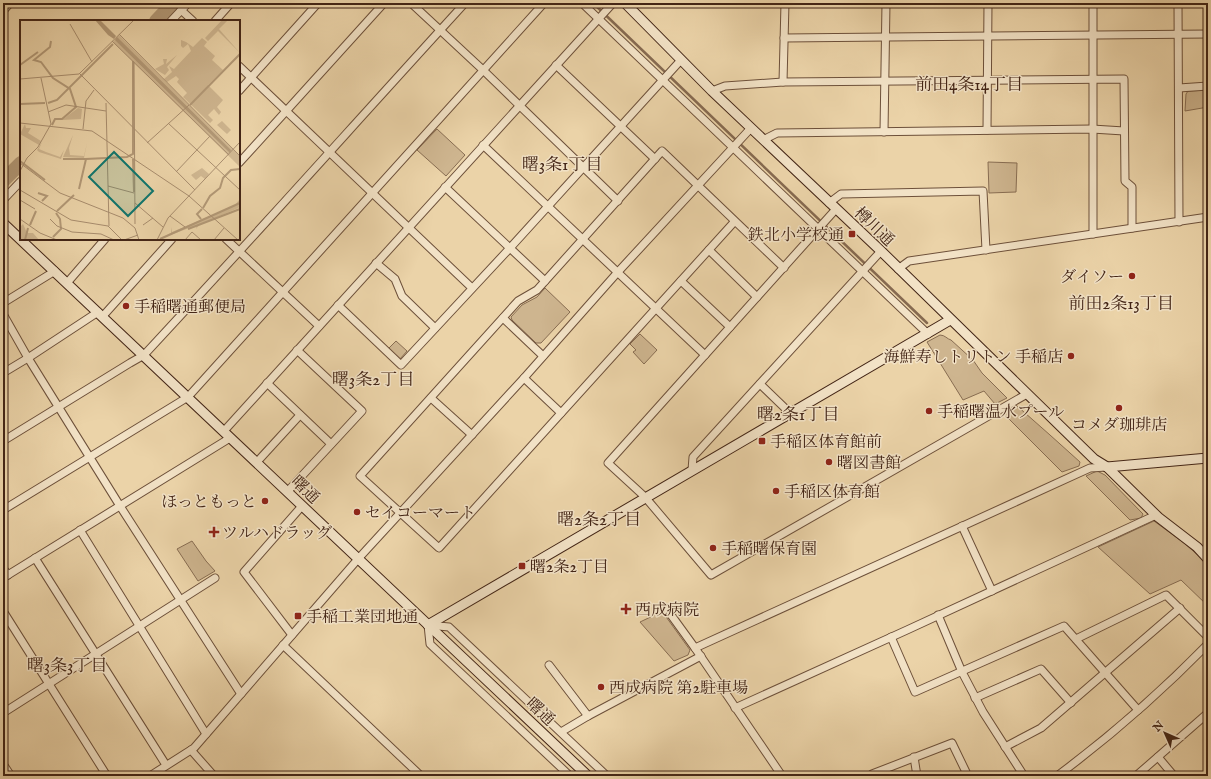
<svg xmlns="http://www.w3.org/2000/svg" width="1211" height="779" font-family="'IM FELL English','Noto Serif JP',serif">
<rect width="100%" height="100%" fill="#ebd3a8"/>
<filter id="stains"><feTurbulence type="fractalNoise" baseFrequency=".005" numOctaves="4"/><feColorMatrix values="0 0 0 0 .2 0 0 0 0 .09 0 0 0 0 .02 0 0 0 .5 -.17"/></filter>
<radialGradient id="worn" r=".72"><stop offset=".6" stop-color="#630" stop-opacity="0"/><stop offset="1" stop-color="#630" stop-opacity=".3"/></radialGradient>
<g fill="#ceb58f" stroke="#886d52">
<path d="M 1208,90 L 1208,107 L 1185,111 L 1186,94 L 1188,91 Z"/>
<path d="M 437,129 L 465,155 L 446,176 L 417,150 Z"/>
<path d="M 988,162 L 1017,163 L 1016,192 L 989,193 Z"/>
<path d="M 545,288 L 570,312 L 541,343 L 536,343 L 512,320 L 511,317 L 522,305 L 537,297 Z"/>
<path d="M 640,334 L 657,350 L 644,364 L 633,352 L 636,350 L 630,344 Z"/>
<path d="M 940,335 C 945,335 947,339 951,340 L 973,360 L 982,373 L 1007,398 L 995,404 L 984,391 L 963,400 L 927,342 Z"/>
<path d="M 396,341 L 407,351 L 400,359 L 389,348 Z"/>
<path d="M 1016,405 L 1050,435 L 1080,462 L 1079,466 L 1062,472 L 1003,413 Z"/>
<path d="M 1097,471 L 1105,475 L 1143,514 L 1141,518 L 1130,520 L 1086,476 Z"/>
<path d="M 1154,521 L 1184,543 L 1208,564 L 1208,606 L 1181,580 L 1150,594 L 1098,547 Z"/>
<path d="M 192,541 L 206,561 L 215,571 L 198,581 L 177,549 Z"/>
<path d="M 661,612 L 664,614 L 690,650 L 688,655 L 674,661 L 640,622 Z"/>
</g>
<g fill="none" stroke-linecap="round" stroke-linejoin="round">
<path stroke="#866a50" stroke-width="2.5" d="M 593,3 L 927,323"/>
<g stroke="#b29876" stroke-width="14">
<path d="M 156,21 L 173,3"/>
<path d="M 3,181 L 21,163"/>
</g>
<defs>
<g id="street">
<path d="M 411,3 L 483,70 L 618,201"/>
<path d="M 582,3 L 928,334"/>
<path d="M 1178,3 L 1179,222"/>
<path d="M 181,10 L 193,21"/>
<path d="M 3,11 L 10,3"/>
<path d="M 171,21 L 188,3"/>
<path d="M 215,21 L 231,3"/>
<path d="M 784,38 L 1208,34"/>
<path d="M 556,65 L 655,159"/>
<path d="M 239,66 L 472,288"/>
<path d="M 783,82 L 785,3"/>
<path d="M 1179,88 L 1208,86"/>
<path d="M 239,91 L 318,3"/>
<path d="M 712,91 L 725,86 L 783,82 L 1124,79 L 1125,181 L 1132,187 L 1132,228"/>
<path d="M 987,130 L 988,3"/>
<path d="M 884,132 L 886,3"/>
<path d="M 763,140 L 777,133 L 1092,129 L 1124,131"/>
<path d="M 483,145 L 705,355"/>
<path d="M 239,163 L 384,3"/>
<path d="M 445,187 L 545,281"/>
<path d="M 3,200 L 21,181"/>
<path d="M 829,203 L 841,194 L 983,191 L 986,250"/>
<path d="M 836,209 L 608,463 L 645,497 L 711,575 L 1027,394"/>
<path d="M 735,221 L 439,548 L 360,476 L 518,301 L 537,290 L 662,151 L 784,268"/>
<path d="M 1093,234 L 1093,3"/>
<path d="M 226,239 L 319,326"/>
<path d="M 709,250 L 757,297"/>
<path d="M 376,263 L 395,279 L 402,296 L 435,328"/>
<path d="M 898,269 L 909,261 L 1208,217"/>
<path d="M 681,281 L 730,327"/>
<path d="M 67,283 L 105,239"/>
<path d="M 3,303 L 55,271"/>
<path d="M 338,305 L 401,365 L 510,248 L 681,60"/>
<path d="M 3,314 L 28,358 L 120,506 L 241,694"/>
<path d="M 103,316 L 172,239"/>
<path d="M 503,318 L 543,356"/>
<path d="M 3,373 L 28,358 L 98,312"/>
<path d="M 524,378 L 561,413"/>
<path d="M 267,383 L 331,444"/>
<path d="M 760,384 L 790,413"/>
<path d="M 431,398 L 472,435"/>
<path d="M 224,431 L 613,3"/>
<path d="M 3,441 L 130,363 L 144,355 C 252,239 358,120 465,3"/>
<path d="M 257,462 L 300,415"/>
<path d="M 692,470 L 693,457 L 881,251"/>
<path d="M 287,492 L 362,411 L 297,350"/>
<path d="M 3,510 L 188,397 L 544,3"/>
<path d="M 962,526 L 992,591"/>
<path d="M 80,530 L 206,734"/>
<path d="M 35,558 L 166,765"/>
<path d="M 3,568 L 8,575"/>
<path d="M 3,578 L 230,438"/>
<path d="M 666,608 L 695,648 L 782,776"/>
<path d="M 3,611 L 107,776"/>
<path d="M 938,615 L 962,672 L 983,712 L 1024,776"/>
<path d="M 292,635 L 244,572 L 302,506"/>
<path d="M 891,637 L 915,692 L 1064,626 L 1138,710"/>
<path d="M 1076,639 L 1166,595 L 1208,637"/>
<path d="M 283,645 L 421,776"/>
<path d="M 695,648 L 1090,468 L 1107,467"/>
<path d="M 549,665 L 588,716"/>
<path d="M 975,698 L 1041,669 L 1071,703"/>
<path d="M 735,708 L 907,630 L 1156,515"/>
<path d="M 3,713 L 215,578"/>
<path d="M 561,732 L 588,716 L 701,656"/>
<path d="M 1005,747 L 1041,728 L 1180,608"/>
<path d="M 191,750 L 214,776"/>
<path d="M 914,757 L 917,776"/>
<path d="M 1158,757 L 1174,776"/>
<path d="M 3,764 L 11,776"/>
<path d="M 150,776 L 194,748 L 358,559 L 524,378 L 617,273 L 751,128"/>
<path d="M 570,776 L 430,644 L 428,625 L 449,627 L 607,776"/>
<path d="M 870,776 L 872,774 L 952,743 L 966,772 L 966,776"/>
<path d="M 1057,776 C 1111,736 1161,692 1208,644"/>
<path d="M 1136,776 L 1208,713"/>
</g>
<g id="secondary">
<path d="M 625,3 L 712,91 L 881,251 L 1094,459 L 1107,467 L 1158,517 L 1197,547 L 1208,559"/>
<path d="M 3,223 L 588,776"/>
<path d="M 1107,467 L 1208,458"/>
<path d="M 428,625 L 950,320"/>
</g>
</defs>
<use href="#street" stroke="#6d503a" stroke-width="9"/>
<use href="#secondary" stroke="#432516" stroke-width="11"/>
<use href="#street" stroke="#f2e2c6" stroke-width="7"/>
<use href="#secondary" stroke="#f2e2c6" stroke-width="9"/>
</g>
<g fill="#8f2418" stroke="#f2e2c6" stroke-width="1.5">
<rect x="848" y="230" width="8" height="8" rx="2"/>
<circle cx="1132" cy="276" r="4"/>
<circle cx="126" cy="306" r="4"/>
<circle cx="1071" cy="356" r="4"/>
<circle cx="1119" cy="408" r="4"/>
<circle cx="929" cy="411" r="4"/>
<rect x="758" y="437" width="8" height="8" rx="2"/>
<circle cx="829" cy="462" r="4"/>
<circle cx="776" cy="491" r="4"/>
<circle cx="265" cy="501" r="4"/>
<circle cx="357" cy="512" r="4"/>
<path d="M212 526h4v4h4v4h-4v4h-4v-4h-4v-4h4z"/>
<circle cx="713" cy="548" r="4"/>
<rect x="518" y="562" width="8" height="8" rx="2"/>
<path d="M624 603h4v4h4v4h-4v4h-4v-4h-4v-4h4z"/>
<rect x="294" y="612" width="8" height="8" rx="2"/>
<circle cx="601" cy="687" r="4"/>
</g>
<g text-anchor="middle" stroke-width="3" stroke-linejoin="round" paint-order="stroke">
<g font-size="16" fill="#432516" stroke="#f2e2c6">
<text transform="translate(875 226) rotate(44)" y="6">樽川通</text>
<text transform="translate(306 489) rotate(44)" y="6">曙通</text>
<text transform="translate(541 711) rotate(43)" y="6">曙通</text>
</g>
<g font-size="16" fill="#432516" stroke="#f2e2c6" text-anchor="start">
<text x="844" y="240" text-anchor="end">鉄北小学校通</text>
<text x="1124" y="282" text-anchor="end">ダイソー</text>
<text x="134" y="312">手稲曙通郵便局</text>
<text x="1063" y="362" text-anchor="end">海鮮寿しトリトン 手稲店</text>
<text x="937" y="417">手稲曙温水プール</text>
<text x="1119" y="430" text-anchor="middle">コメダ珈琲店</text>
<text x="770" y="447">手稲区体育館前</text>
<text x="837" y="468">曙図書館</text>
<text x="784" y="497">手稲区体育館</text>
<text x="257" y="507" text-anchor="end">ほっともっと</text>
<text x="365" y="518">セイコーマート</text>
<text x="222" y="538">ツルハドラッグ</text>
<text x="721" y="554">手稲曙保育園</text>
<text x="530" y="572">曙2条2丁目</text>
<text x="635" y="615">西成病院</text>
<text x="306" y="622">手稲工業団地通</text>
<text x="609" y="693">西成病院 第2駐車場</text>
</g>
<g font-size="17" fill="#432516" stroke="#f2e2c6">
<text x="969" y="90">前田4条14丁目</text>
<text x="562" y="170">曙3条1丁目</text>
<text x="1121" y="309">前田2条13丁目</text>
<text x="373" y="385">曙3条2丁目</text>
<text x="798" y="420">曙2条1丁目</text>
<text x="599" y="525">曙2条2丁目</text>
<text x="67" y="671">曙3条3丁目</text>
</g>
</g>
<g transform="translate(20 20)">
<rect width="220" height="220" fill="#ebd3a8"/>
<path d="M 202,0 L 208,0 L 199,9 L 220,33 L 198,11 L 188,21 L 185,18 ZM 99,15 L 220,136 L 220,147 L 93,22 ZM 182,18 L 187,22 L 184,26 L 195,36 L 192,40 L 203,50 L 188,65 L 203,80 L 197,87 L 201,92 L 199,95 L 194,89 L 188,95 L 193,100 L 190,103 L 163,77 L 167,73 L 157,62 L 159,59 L 156,56 L 147,62 L 141,57 L 144,59 L 152,52 L 149,46 L 154,49 L 171,31 L 168,24 L 163,28 L 161,26 L 161,20 L 166,22 L 173,27 ZM 157,35 L 147,47 L 149,50 L 145,55 L 135,49 L 144,44 L 143,39 L 147,39 L 146,44 ZM 58,88 L 62,89 L 61,99 L 42,100 ZM 202,101 L 211,110 L 207,114 L 197,105 ZM 5,104 L 6,108 L 11,108 L 8,113 L 21,121 L 19,125 L 0,114 ZM 53,115 L 49,128 L 50,135 L 64,136 L 67,123 L 64,138 L 43,137 ZM 22,122 L 19,129 L 26,132 L 40,137 L 44,130 L 41,139 L 19,132 L 17,130 ZM 182,148 L 189,154 L 185,159 L 181,156 L 176,160 L 171,155 ZM 220,179 L 220,187 L 216,189 L 179,205 L 176,209 L 177,205 L 140,219 L 151,213 L 151,207 L 152,212 L 214,186 ZM 3,204 L 7,213 L 13,213 L 19,220 L 0,220 L 0,207 Z" fill="#ceb58f"/>
<path d="M 75,0 L 80,0 L 96,16 L 94,19 L 88,15 ZM 97,17 L 211,130 L 210,133 L 103,28 L 95,20 Z" fill="#b29876"/>
<path fill="none" stroke="#b29876" stroke-width="2" d="M 31,21 L 30,27 L 14,40 L 21,42 L 33,58 L 50,69 L 56,87 L 42,99 L 35,99 L 32,105M 0,45 L 18,32M 28,83 L 37,80 L 93,24M 0,84 L 25,83M 170,85 L 220,34M 43,139 L 66,139M 113,139 L 114,172M 0,141 L 25,160M 59,169 L 66,139 L 107,137 L 113,134 L 113,41M 18,173 L 27,176 L 22,181M 183,188 L 190,176 L 200,168 L 203,158 L 211,150 L 220,149M 37,191 L 54,175M 181,199 L 177,194 L 182,189M 10,205 L 16,191M 168,209 L 220,189M 33,217 L 41,209 L 40,199 L 36,193M 140,219 L 220,183M 5,220 L 8,208"/>
<path fill="none" stroke="#a88d6e" stroke-width="1" d="M 50,4 L 72,42M 99,14 L 220,136M 92,21 L 209,135M 114,42 L 115,204M 59,53 L 175,170M 0,59 L 59,54 L 114,0M 86,83 L 89,206M 28,92 L 46,85 L 86,91M 0,103 L 72,111 L 169,176M 148,103 L 220,170M 63,109 L 66,81 L 74,70M 127,123 L 169,85M 0,143 L 40,173 L 103,198 L 115,208 L 119,220M 0,151 L 7,138 L 18,127 L 31,104 L 21,58M 156,152 L 190,116M 88,166 L 114,173M 0,170 L 51,200 L 88,206 L 102,220M 169,176 L 218,220M 0,180 L 15,189M 115,183 L 143,207M 150,196 L 165,207M 0,199 L 20,213 L 37,220M 30,199 L 37,206 L 52,212 L 81,214 L 94,220M 123,205 L 133,198M 104,220 L 118,215M 137,220 L 148,198 L 220,122M 165,220 L 172,212 L 181,220M 194,220 L 204,208"/>
<path fill="#0f766e" fill-opacity="0.15" stroke="#0f766e" stroke-width="2" d="M 94,132 L 133,171 L 108,196 L 69,157 Z"/>
<rect width="220" height="220" fill="none" stroke="#432516" stroke-width="2"/>
</g>
<rect width="1211" height="779" fill="none" stroke="#ebd3a8" stroke-width="16"/>
<rect x="4" y="4" width="1203" height="771" fill="none" stroke="#432516" stroke-width="2"/>
<rect x="8" y="8" width="1195" height="763" fill="none" stroke="#432516"/>
<g transform="translate(1165 733) rotate(315)" stroke="#f2e2c6" stroke-width="3" paint-order="stroke">
<path d="M0-3L7 15L0 10L-7 15Z" fill="#432516"/>
<text y="-6" font-size="11" font-weight="bold" text-anchor="middle" fill="#432516">N</text>
</g>
<rect width="100%" height="100%" filter="url(#stains)"/>
<rect width="100%" height="100%" fill="url(#worn)"/>
</svg>
